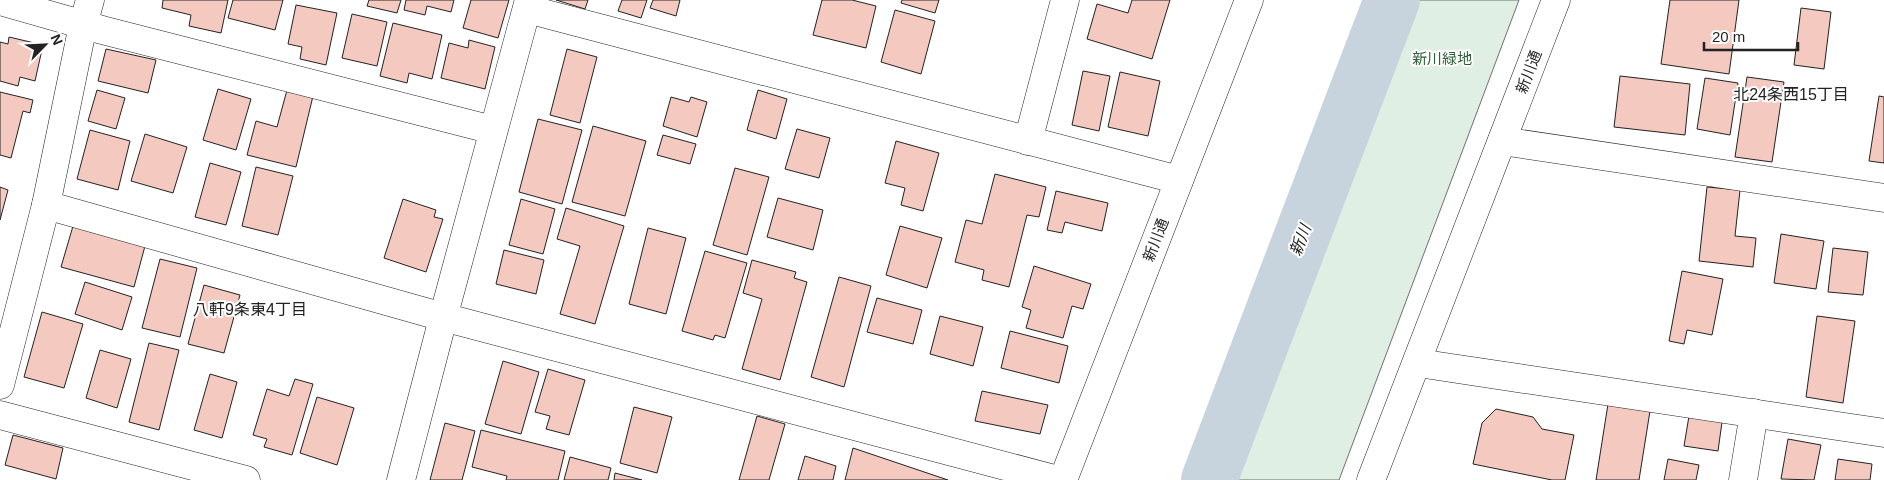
<svg xmlns="http://www.w3.org/2000/svg" width="1884" height="480" font-family="Arial,'Noto Sans JP',sans-serif">
<rect width="100%" height="100%" fill="#fff"/>
<path fill="#e0efe3" stroke="#6f6f6f" d="M 1409,0 L 1519,0 L 1339,480 L 1232,480 Z"/>
<g fill="none" stroke-linecap="round" stroke-linejoin="round">
<path stroke="#c7d3dd" stroke-width="56" d="M 1209,480 L 1392,0"/>
</g>
<g fill="#f3c9c0" stroke="#222">
<path d="M 163,0 L 228,0 L 221,33 L 189,26 L 191,15 L 162,8 Z"/>
<path d="M 233,0 L 283,0 L 275,30 L 228,18 Z"/>
<path d="M 369,0 L 401,0 L 397,13 L 367,6 Z"/>
<path d="M 406,0 L 454,0 L 451,12 L 427,6 L 425,15 L 404,10 Z"/>
<path d="M 471,0 L 509,0 L 498,38 L 463,28 Z"/>
<path d="M 556,0 L 588,0 L 585,9 Z"/>
<path d="M 622,0 L 647,0 L 641,18 L 618,11 Z"/>
<path d="M 653,0 L 680,0 L 676,16 L 650,8 Z"/>
<path d="M 822,0 L 852,0 L 876,6 L 866,48 L 813,35 Z"/>
<path d="M 902,0 L 939,0 L 935,13 L 901,3 Z"/>
<path d="M 1132,0 L 1170,0 L 1152,59 L 1087,39 L 1097,4 L 1128,13 Z"/>
<path d="M 1670,0 L 1739,0 L 1729,74 L 1661,64 Z"/>
<path d="M 296,5 L 337,13 L 326,65 L 300,59 L 302,47 L 288,44 Z"/>
<path d="M 1801,8 L 1831,12 L 1824,69 L 1794,65 Z"/>
<path d="M 895,10 L 935,21 L 921,74 L 881,62 Z"/>
<path d="M 352,14 L 387,22 L 377,66 L 342,58 Z"/>
<path d="M 393,23 L 442,35 L 432,79 L 409,73 L 407,83 L 380,76 Z"/>
<path d="M 9,37 L 43,45 L 35,81 L 20,77 L 18,86 L 0,81 L 0,42 L 8,44 Z"/>
<path d="M 469,40 L 495,47 L 485,89 L 441,78 L 449,43 L 468,48 Z"/>
<path d="M 106,49 L 156,60 L 148,93 L 98,81 Z"/>
<path d="M 567,49 L 597,57 L 580,123 L 550,115 Z"/>
<path d="M 1083,71 L 1110,76 L 1099,131 L 1072,125 Z"/>
<path d="M 1120,72 L 1160,81 L 1148,136 L 1108,127 Z"/>
<path d="M 1620,76 L 1690,84 L 1685,135 L 1614,127 Z"/>
<path d="M 1747,77 L 1784,82 L 1772,162 L 1735,157 Z"/>
<path d="M 1705,78 L 1738,83 L 1730,135 L 1697,129 Z"/>
<path d="M 218,89 L 251,99 L 236,150 L 203,140 Z"/>
<path d="M 97,90 L 125,98 L 116,129 L 88,121 Z"/>
<path d="M 287,90 L 313,96 L 296,167 L 247,155 L 256,121 L 277,127 Z"/>
<path d="M 758,90 L 787,99 L 776,139 L 747,130 Z"/>
<path d="M 0,92 L 33,100 L 30,113 L 23,111 L 11,158 L 0,155 Z"/>
<path d="M 1879,96 L 1884,97 L 1884,163 L 1869,161 Z"/>
<path d="M 671,97 L 689,102 L 691,97 L 707,102 L 697,137 L 663,126 Z"/>
<path d="M 538,119 L 582,130 L 562,204 L 519,192 Z"/>
<path d="M 593,126 L 646,141 L 625,216 L 572,202 Z"/>
<path d="M 797,129 L 830,138 L 819,178 L 785,169 Z"/>
<path d="M 90,130 L 130,141 L 118,190 L 77,179 Z"/>
<path d="M 145,134 L 187,147 L 173,193 L 131,181 Z"/>
<path d="M 663,135 L 696,144 L 690,164 L 657,155 Z"/>
<path d="M 896,141 L 939,153 L 923,211 L 901,205 L 905,188 L 885,183 Z"/>
<path d="M 210,163 L 241,172 L 226,225 L 195,217 Z"/>
<path d="M 256,167 L 293,176 L 278,235 L 242,226 Z"/>
<path d="M 735,168 L 769,177 L 747,255 L 713,245 Z"/>
<path d="M 995,174 L 1046,187 L 1039,217 L 1027,215 L 1009,287 L 982,280 L 984,270 L 955,262 L 966,220 L 982,224 Z"/>
<path d="M 0,187 L 8,190 L 0,220 Z"/>
<path d="M 1707,187 L 1740,190 L 1735,236 L 1756,238 L 1753,267 L 1699,261 Z"/>
<path d="M 1056,191 L 1108,203 L 1102,231 L 1065,222 L 1062,233 L 1047,230 Z"/>
<path d="M 778,198 L 823,210 L 813,250 L 767,237 Z"/>
<path d="M 403,199 L 436,210 L 434,217 L 443,219 L 426,272 L 384,258 Z"/>
<path d="M 521,199 L 555,209 L 543,254 L 509,245 Z"/>
<path d="M 566,208 L 624,226 L 595,324 L 560,314 L 580,246 L 557,239 Z"/>
<path d="M 73,226 L 145,246 L 134,287 L 61,267 Z"/>
<path d="M 900,226 L 942,238 L 927,288 L 886,275 Z"/>
<path d="M 648,228 L 686,238 L 666,314 L 629,304 Z"/>
<path d="M 1781,234 L 1824,241 L 1816,289 L 1774,283 Z"/>
<path d="M 1833,248 L 1868,252 L 1863,295 L 1828,292 Z"/>
<path d="M 504,250 L 544,260 L 536,294 L 496,284 Z"/>
<path d="M 705,251 L 747,263 L 725,338 L 715,335 L 713,340 L 682,331 Z"/>
<path d="M 160,259 L 197,268 L 180,337 L 142,328 Z"/>
<path d="M 752,260 L 796,272 L 794,278 L 807,282 L 780,380 L 742,369 L 762,299 L 743,293 Z"/>
<path d="M 1034,266 L 1091,284 L 1083,309 L 1072,306 L 1063,338 L 1026,328 L 1031,310 L 1022,307 Z"/>
<path d="M 1682,271 L 1723,279 L 1712,335 L 1687,330 L 1684,344 L 1669,341 Z"/>
<path d="M 839,277 L 871,286 L 844,387 L 811,377 Z"/>
<path d="M 85,282 L 132,297 L 122,330 L 75,314 Z"/>
<path d="M 204,285 L 240,295 L 224,353 L 188,344 Z"/>
<path d="M 877,298 L 922,310 L 913,344 L 867,332 Z"/>
<path d="M 42,312 L 83,324 L 64,388 L 24,377 Z"/>
<path d="M 940,316 L 983,327 L 973,366 L 930,354 Z"/>
<path d="M 1817,316 L 1855,321 L 1843,403 L 1806,397 Z"/>
<path d="M 1010,331 L 1068,346 L 1059,383 L 1001,368 Z"/>
<path d="M 149,343 L 179,350 L 159,430 L 129,422 Z"/>
<path d="M 100,350 L 131,359 L 117,408 L 86,398 Z"/>
<path d="M 503,361 L 539,372 L 521,434 L 485,424 Z"/>
<path d="M 548,369 L 585,380 L 569,435 L 546,429 L 550,416 L 535,412 Z"/>
<path d="M 210,374 L 237,382 L 222,438 L 194,430 Z"/>
<path d="M 295,379 L 313,384 L 292,455 L 264,447 L 267,439 L 253,435 L 267,389 L 289,396 Z"/>
<path d="M 982,391 L 1048,405 L 1040,434 L 975,421 Z"/>
<path d="M 317,397 L 354,408 L 337,465 L 300,453 Z"/>
<path d="M 1608,404 L 1650,411 L 1639,480 L 1596,480 Z"/>
<path d="M 634,407 L 672,417 L 657,473 L 620,463 Z"/>
<path d="M 1496,409 L 1533,417 L 1542,429 L 1574,435 L 1565,480 L 1552,480 L 1473,464 L 1482,423 Z"/>
<path d="M 757,416 L 785,424 L 769,480 L 739,480 Z"/>
<path d="M 1689,416 L 1722,422 L 1718,451 L 1684,446 Z"/>
<path d="M 445,423 L 475,431 L 462,480 L 430,480 Z"/>
<path d="M 481,430 L 565,451 L 558,480 L 506,480 L 507,476 L 472,467 Z"/>
<path d="M 13,435 L 63,448 L 56,479 L 5,465 Z"/>
<path d="M 1788,439 L 1821,445 L 1814,480 L 1781,479 Z"/>
<path d="M 853,448 L 948,480 L 845,480 Z"/>
<path d="M 805,456 L 836,466 L 833,480 L 798,480 Z"/>
<path d="M 570,457 L 611,468 L 608,480 L 564,480 Z"/>
<path d="M 1668,459 L 1699,465 L 1696,480 L 1664,480 Z"/>
<path d="M 1838,459 L 1872,464 L 1870,480 L 1835,480 Z"/>
<path d="M 615,473 L 642,480 L 614,480 Z"/>
</g>
<g fill="none" stroke-linecap="round" stroke-linejoin="round">
<defs>
<g id="minor">
<path d="M 0,1 L 102,30 L 493,130"/>
<path d="M 527,9 L 1179,180"/>
<path d="M 1028,141 L 1065,0"/>
<path d="M 1502,141 L 1884,198"/>
<path d="M 46,205 L 443,317 L 1058,480"/>
<path d="M 1418,363 L 1884,433"/>
<path d="M 0,385 L 46,205 L 83,25 L 90,0"/>
<path d="M 0,415 L 246,480"/>
<path d="M 401,480 L 447,303 L 529,0"/>
<path d="M 1743,480 L 1754,413"/>
</g>
<g id="tertiary">
<path d="M 1063,480 L 1249,0"/>
<path d="M 1371,480 L 1556,0"/>
</g>
</defs>
<use href="#minor" stroke="#222" stroke-width="29"/>
<use href="#tertiary" stroke="#222" stroke-width="29"/>
<use href="#minor" stroke="#fff" stroke-width="28"/>
<use href="#tertiary" stroke="#fff" stroke-width="28"/>
</g>
<g text-anchor="middle" stroke-width="4" stroke-linejoin="round" paint-order="stroke">
<g font-size="15" fill="#2f5e38" stroke="#fff">
<text x="1442" y="64">新川緑地</text>
</g>
<g font-size="15" fill="#222" stroke="#fff">
<text transform="translate(1529 72) rotate(-69)" y="5">新川通</text>
<text transform="translate(1156 240) rotate(-69)" y="5">新川通</text>
</g>
<g font-size="16" fill="#222" stroke="#fff">
<text x="1791" y="100">北24条西15丁目</text>
<text x="250" y="315">八軒9条東4丁目</text>
</g>
<g font-size="16" font-style="italic" fill="#222" stroke="#fff">
<text transform="translate(1300 240) rotate(-69)" y="6">新川</text>
</g>
</g>
<g transform="translate(45 45) rotate(66)" stroke="#ffffff" stroke-width="4" paint-order="stroke">
<path d="M0-4L9 19L0 12L-9 19Z" fill="#222222"/>
<text y="-8" font-size="14" font-weight="bold" text-anchor="middle" fill="#222222">N</text>
</g>
<path d="M1704 42v8h94v-8" fill="none" stroke="#222222" stroke-width="2.5"/>
<text x="1712" y="42" font-size="15" fill="#222222" stroke="#ffffff" stroke-width="4" paint-order="stroke">20 m</text>
</svg>
